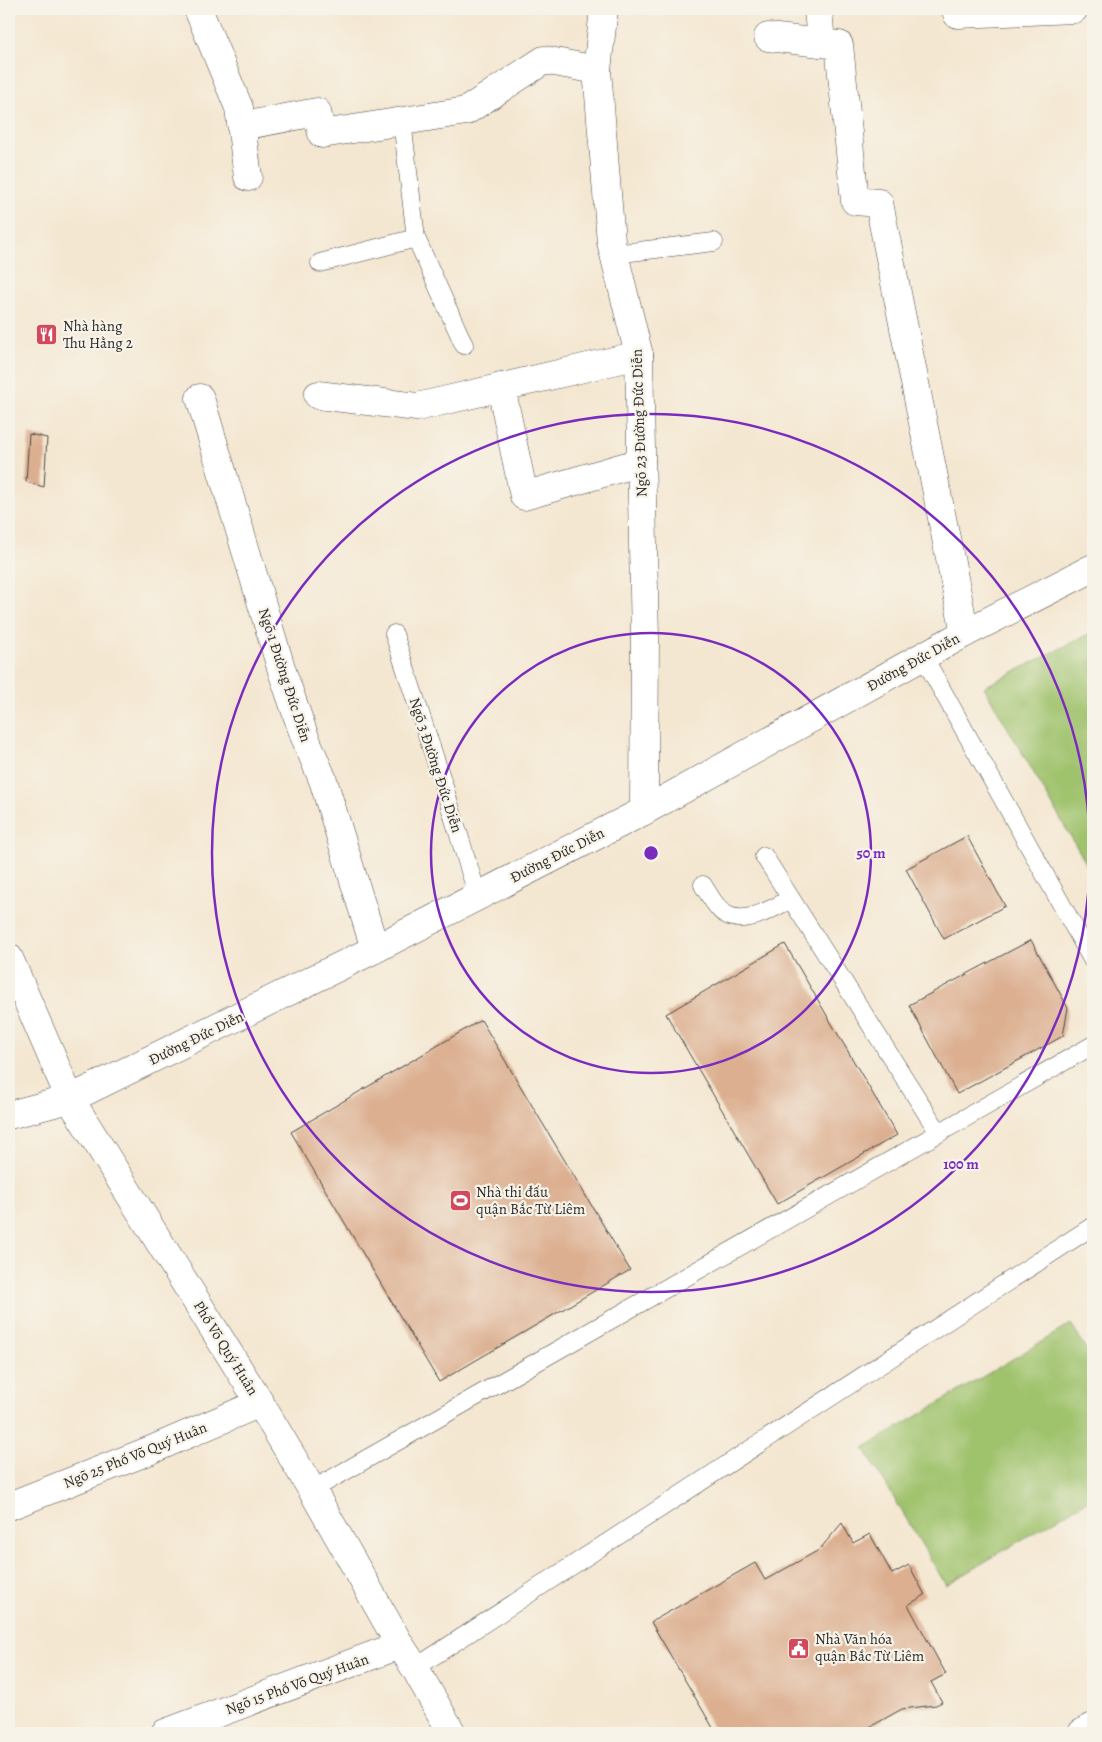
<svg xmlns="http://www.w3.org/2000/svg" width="1102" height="1742" font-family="Alegreya,serif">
<rect width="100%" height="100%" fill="#f7f3e8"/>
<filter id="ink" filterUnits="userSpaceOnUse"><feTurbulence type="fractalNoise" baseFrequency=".02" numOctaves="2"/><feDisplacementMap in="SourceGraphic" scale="10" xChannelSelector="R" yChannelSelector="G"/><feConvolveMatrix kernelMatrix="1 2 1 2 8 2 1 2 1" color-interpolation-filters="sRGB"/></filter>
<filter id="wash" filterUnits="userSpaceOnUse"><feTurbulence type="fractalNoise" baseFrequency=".0096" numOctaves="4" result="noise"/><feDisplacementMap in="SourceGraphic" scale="20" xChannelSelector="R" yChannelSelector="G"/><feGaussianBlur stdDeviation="1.12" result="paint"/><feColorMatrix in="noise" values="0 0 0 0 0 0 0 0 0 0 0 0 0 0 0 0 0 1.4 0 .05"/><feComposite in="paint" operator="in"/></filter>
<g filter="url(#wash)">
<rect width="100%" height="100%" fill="#f4e7d1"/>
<g fill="#9fc26c" stroke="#65764c">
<path d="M 1093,632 L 1093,875 L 984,687 Z"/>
<path d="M 1071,1324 L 1093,1361 L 1093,1497 L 946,1585 L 864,1448 Z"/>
</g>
<g id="blocks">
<g fill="#dcaf90">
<path d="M 29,434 L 47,438 L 44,487 L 26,482 Z"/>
<path d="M 967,836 L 1005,906 L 944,939 L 906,869 Z"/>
<path d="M 1031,940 L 1068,1008 L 1063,1036 L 957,1094 L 909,1005 Z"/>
<path d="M 785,944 L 897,1135 L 777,1204 L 666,1014 Z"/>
<path d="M 481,1020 L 630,1270 L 439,1382 L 291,1132 Z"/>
<path d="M 842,1523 L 853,1543 L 870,1534 L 892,1574 L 909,1565 L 925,1595 L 908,1605 L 946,1674 L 931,1682 L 942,1702 L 936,1705 L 902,1709 L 859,1733 L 716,1733 L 651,1622 L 755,1563 L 765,1580 L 819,1550 Z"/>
</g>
</g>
</g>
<g filter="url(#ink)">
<use href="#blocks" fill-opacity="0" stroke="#494744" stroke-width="1"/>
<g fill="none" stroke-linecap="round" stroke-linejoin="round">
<defs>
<g id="lane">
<path d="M 402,121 L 416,238 L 464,345"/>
<path d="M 614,254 L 714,242"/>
<path d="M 320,263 L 416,238"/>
<path d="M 394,634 L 441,777 L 478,897"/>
<path d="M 923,656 L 1093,961"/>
<path d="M 764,856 L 939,1133"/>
<path d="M 703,885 C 708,893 714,904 721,911 C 742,929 770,909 791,899"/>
<path d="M 312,1490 L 1093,1045"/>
<path d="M 415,1668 L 1093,1226"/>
</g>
<g id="street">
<path d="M 198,9 L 239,108 L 248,177"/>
<path d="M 604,9 L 597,70 L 611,242 L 639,355 L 645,639 L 644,811"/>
<path d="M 818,9 L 821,43 L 839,45 L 855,201 L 879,203 L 965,633"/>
<path d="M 956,9 L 957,14 L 1074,9"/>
<path d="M 768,37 L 821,43"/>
<path d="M 242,126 L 317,112 L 322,134 L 466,111 L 544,60 L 597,70"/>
<path d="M 501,387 L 524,496 L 641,462"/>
<path d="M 318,395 L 417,407 L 639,355"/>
<path d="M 200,398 L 282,671 L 304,735 L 323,780 L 375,949"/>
<path d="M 9,958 L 70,1099 L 260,1403 L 312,1490 L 400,1645 L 415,1668 L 452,1733"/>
<path d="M 9,1115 L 70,1099 L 375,949 L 644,811 L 965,633 L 1093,568"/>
<path d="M 9,1506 L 151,1450 L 260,1403"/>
<path d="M 165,1733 L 400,1645"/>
<path d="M 1082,1733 L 1093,1727"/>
</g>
</defs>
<use href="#lane" stroke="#494744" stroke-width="19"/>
<use href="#street" stroke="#494744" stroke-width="29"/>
<use href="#lane" stroke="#fff" stroke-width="18"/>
<use href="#street" stroke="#fff" stroke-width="28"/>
</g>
</g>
<g fill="none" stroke="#7b2cbf" stroke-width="2.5">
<circle cx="651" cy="853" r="220"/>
<circle cx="651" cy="853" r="439"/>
</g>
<defs>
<symbol id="restaurant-square" viewBox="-11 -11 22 22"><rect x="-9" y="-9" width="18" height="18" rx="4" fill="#d1495b" stroke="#f7f3e8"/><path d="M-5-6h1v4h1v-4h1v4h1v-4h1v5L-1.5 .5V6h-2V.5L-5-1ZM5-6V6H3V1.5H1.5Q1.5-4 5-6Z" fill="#fff"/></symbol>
<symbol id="stadium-square" viewBox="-11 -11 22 22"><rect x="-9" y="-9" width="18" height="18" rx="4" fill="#d1495b" stroke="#f7f3e8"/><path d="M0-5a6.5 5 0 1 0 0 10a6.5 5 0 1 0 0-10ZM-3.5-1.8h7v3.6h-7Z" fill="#fff"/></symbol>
<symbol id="civic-square" viewBox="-11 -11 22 22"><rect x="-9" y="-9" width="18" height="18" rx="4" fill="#d1495b" stroke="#f7f3e8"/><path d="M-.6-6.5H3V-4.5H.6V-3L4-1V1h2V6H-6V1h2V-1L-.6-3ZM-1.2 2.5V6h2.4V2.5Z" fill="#fff"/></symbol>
</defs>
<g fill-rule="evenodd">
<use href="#restaurant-square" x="34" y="322" width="25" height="25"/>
<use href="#stadium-square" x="448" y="1188" width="25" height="25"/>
<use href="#civic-square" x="786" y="1636" width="25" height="25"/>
</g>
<g text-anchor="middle" stroke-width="4.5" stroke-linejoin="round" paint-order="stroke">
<g font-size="15" fill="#2b2b2b" stroke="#f7f3e8" text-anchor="start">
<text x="63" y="331">Nhà hàng<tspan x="63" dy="17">Thu Hằng 2</tspan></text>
<text x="476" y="1197">Nhà thi đấu<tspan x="476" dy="17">quận Bắc Từ Liêm</tspan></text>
<text x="815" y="1644">Nhà Văn hóa<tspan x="815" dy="17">quận Bắc Từ Liêm</tspan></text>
</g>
<g font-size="15" fill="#2b2b2b" stroke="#f7f3e8">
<text transform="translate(639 423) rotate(-92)" y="5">Ngõ 23 Đường Đức Diễn</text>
<text transform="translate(913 662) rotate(-29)" y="5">Đường Đức Diễn</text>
<text transform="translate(285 675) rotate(72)" y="5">Ngõ 1 Đường Đức Diễn</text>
<text transform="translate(436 765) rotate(72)" y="5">Ngõ 3 Đường Đức Diễn</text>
<text transform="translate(557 855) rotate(-27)" y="5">Đường Đức Diễn</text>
<text transform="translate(196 1038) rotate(-26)" y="5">Đường Đức Diễn</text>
<text transform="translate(226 1348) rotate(58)" y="5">Phố Võ Quý Huân</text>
<text transform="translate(135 1455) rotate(-22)" y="5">Ngõ 25 Phố Võ Quý Huân</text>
<text transform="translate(297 1684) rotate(-20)" y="5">Ngõ 15 Phố Võ Quý Huân</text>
</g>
</g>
<circle cx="651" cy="853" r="8" fill="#7b2cbf" stroke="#f7f3e8" stroke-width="2.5"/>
<g font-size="15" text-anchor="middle" font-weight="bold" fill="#7b2cbf" stroke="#f7f3e8" stroke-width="4.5" stroke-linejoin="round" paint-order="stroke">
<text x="871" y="858">50 m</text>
<text x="961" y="1169">100 m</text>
</g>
<rect width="1102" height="1742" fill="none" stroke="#f7f3e8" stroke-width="30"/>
</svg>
